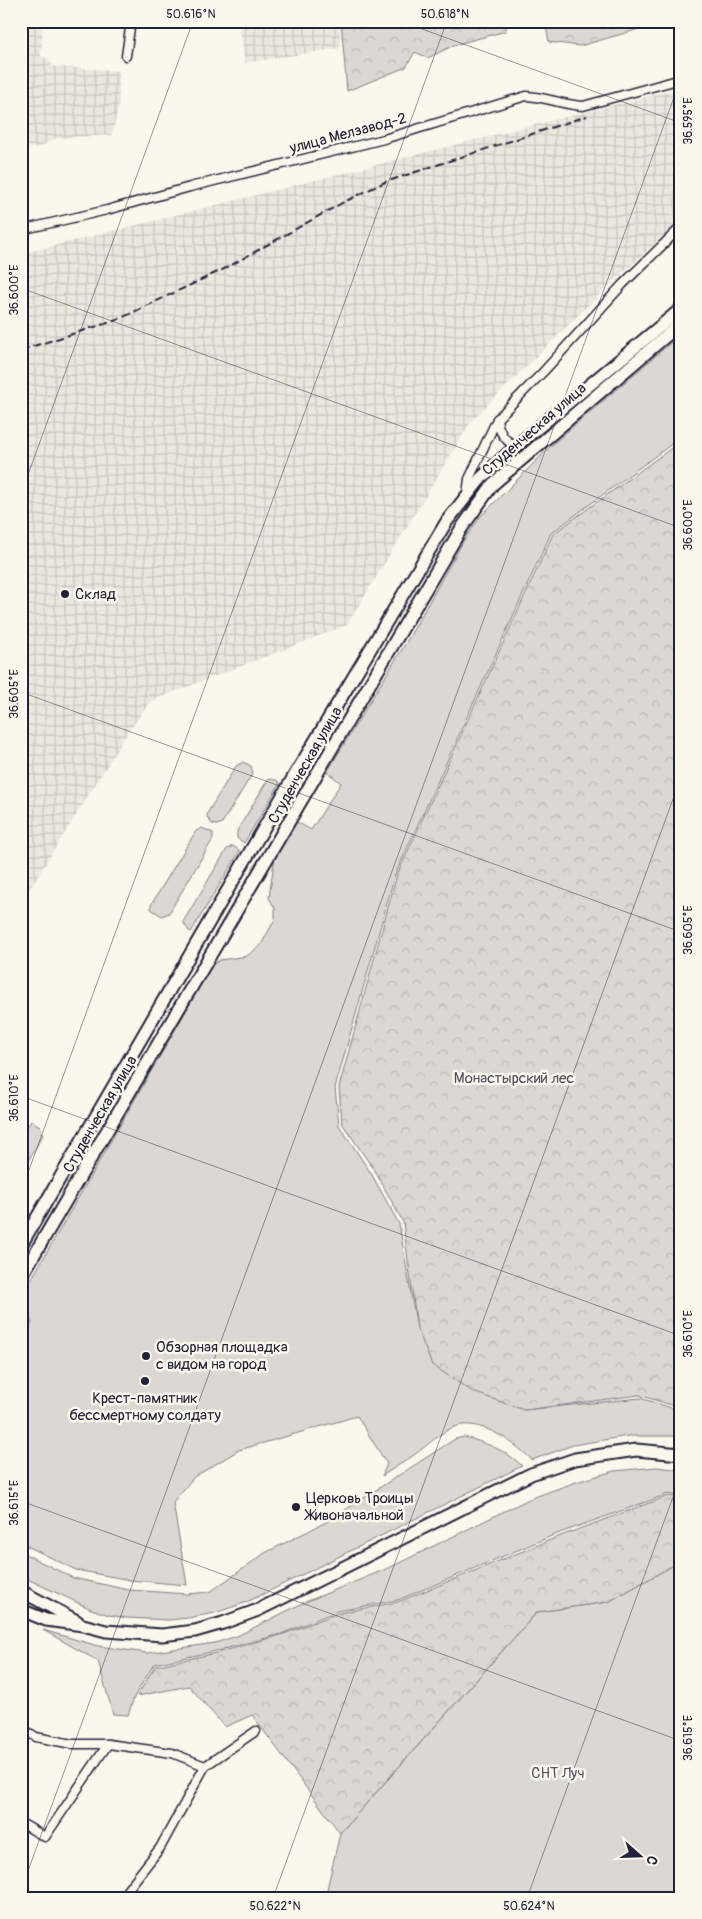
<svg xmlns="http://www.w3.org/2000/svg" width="702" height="1919" font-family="Pangolin,sans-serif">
<defs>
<pattern id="industrial-grid" width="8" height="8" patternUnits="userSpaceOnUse" patternTransform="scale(1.25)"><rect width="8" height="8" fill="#ebe7df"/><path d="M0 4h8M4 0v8" fill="none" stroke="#c9c6c0"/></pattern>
<pattern id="forest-crowns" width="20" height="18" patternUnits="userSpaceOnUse" patternTransform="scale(1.25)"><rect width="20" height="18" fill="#dbd8d3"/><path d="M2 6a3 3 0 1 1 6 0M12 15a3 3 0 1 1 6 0" fill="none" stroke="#bcb9b6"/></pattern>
</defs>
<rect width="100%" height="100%" fill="#fbf7ec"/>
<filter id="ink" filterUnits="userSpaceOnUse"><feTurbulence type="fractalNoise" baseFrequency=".02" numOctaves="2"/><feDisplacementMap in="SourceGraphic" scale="10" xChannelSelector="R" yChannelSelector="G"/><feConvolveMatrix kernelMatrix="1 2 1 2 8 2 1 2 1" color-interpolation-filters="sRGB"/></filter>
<g filter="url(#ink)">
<g fill="url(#industrial-grid)">
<path d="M 21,21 L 43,21 L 41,56 L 50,60 L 52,66 L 119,71 L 119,105 L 112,135 L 57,138 L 38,148 L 21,147 Z"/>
<path d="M 239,21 L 340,21 L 340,48 L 245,63 Z"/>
<path d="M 681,88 L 681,220 L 603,291 L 472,420 L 347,625 L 151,701 L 128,732 L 21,903 L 21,252 L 37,250 Z"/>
</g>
<g fill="#dbd8d3" stroke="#7e7d87">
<path d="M 681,334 L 681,437 L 551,533 L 395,875 L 335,1088 L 339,1125 L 372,1175 L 399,1224 L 417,1328 L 524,1410 L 640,1398 L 681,1411 L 681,1436 L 628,1436 L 573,1445 L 532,1460 C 515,1443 480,1417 454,1427 C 439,1433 427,1446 414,1455 C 403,1463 392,1469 382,1476 L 387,1464 L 357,1416 L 239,1450 L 194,1477 L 173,1502 L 187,1585 L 130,1580 L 76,1570 L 21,1543 L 21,1341 L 32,1323 L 21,1297 L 213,964 L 220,960 L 247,956 L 261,945 L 275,919 L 275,908 L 269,898 L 274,862 L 278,851 L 297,822 L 311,830 L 341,783 L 327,772 L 407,641 L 464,540 L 480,517 L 555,442 Z"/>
<path d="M 243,762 L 251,766 L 253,773 L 222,823 L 217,825 L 212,824 L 207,817 L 208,812 L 236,766 Z"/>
<path d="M 270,779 L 276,780 L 280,783 L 244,843 L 237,838 L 237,831 L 267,781 Z"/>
<path d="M 202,828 L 213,833 L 213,839 L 169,913 L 162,916 L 151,909 L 151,905 L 196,831 Z"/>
<path d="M 233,846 L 240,851 L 191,932 L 189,931 L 183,922 L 227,849 Z"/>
<path d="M 31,1121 L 40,1126 L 43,1135 L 21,1173 L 21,1135 Z"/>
<path d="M 464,1437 C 484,1442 508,1451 522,1466 L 247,1602 L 215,1613 L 188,1618 L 169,1620 L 127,1618 L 109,1615 L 91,1609 L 21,1576 L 21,1552 L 73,1578 L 129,1590 L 187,1594 L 210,1592 L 265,1553 L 328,1521 L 455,1439 Z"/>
<path d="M 657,1467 L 681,1470 L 681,1496 L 668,1494 L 554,1535 L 398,1600 L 337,1611 L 281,1634 L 216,1651 L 154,1664 L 135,1695 L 128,1715 L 113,1714 L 98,1661 L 43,1630 L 98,1646 L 147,1653 L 215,1643 L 237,1636 L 303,1603 L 391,1567 L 529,1499 L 576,1482 L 614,1471 Z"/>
<path d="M 681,1561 L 681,1898 L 575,1898 L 572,1896 L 570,1898 L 325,1898 L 340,1833 L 537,1612 L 608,1602 Z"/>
</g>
<g fill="url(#forest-crowns)" stroke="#7e7d87">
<path d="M 341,21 L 506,21 L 506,31 L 454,45 L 428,58 L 415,52 L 406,67 L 347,91 Z"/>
<path d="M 545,21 L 655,21 L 653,25 L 580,46 L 549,42 Z"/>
<path d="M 681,441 L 681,1408 L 639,1395 L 524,1410 L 473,1392 L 432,1365 L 417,1328 L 403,1222 L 375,1171 L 342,1123 L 339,1087 L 397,875 L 553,534 Z"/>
<path d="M 668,1496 L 681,1498 L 681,1561 L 608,1602 L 537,1612 L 340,1833 L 252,1715 L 225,1727 L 189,1686 L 137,1696 L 155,1666 L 216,1653 L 281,1635 L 338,1613 L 398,1602 L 555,1538 Z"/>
</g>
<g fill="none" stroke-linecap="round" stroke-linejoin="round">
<defs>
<g id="street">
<path d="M 126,56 L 131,21"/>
<path d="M 21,230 L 107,210 L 190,187 L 384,139 L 526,96 C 547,97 563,105 583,106 L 681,79"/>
<path d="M 497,419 C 499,432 504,441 516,446"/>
<path d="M 467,494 L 469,479 L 497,419 L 544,371 L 623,284 L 681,227"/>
<path d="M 21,1728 L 36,1737 L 72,1744 L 108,1744 L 172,1753 L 205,1766"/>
<path d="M 21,1823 L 45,1837 L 108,1744"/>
<path d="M 121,1898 L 160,1848 L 205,1766 L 256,1731"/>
</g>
<g id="secondary">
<path d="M 21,1245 L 290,783 L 447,521 L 481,478 L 516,446 L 681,309"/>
<path d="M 21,1277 L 461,529 L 493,484 L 681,323"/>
<path d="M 21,1591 L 77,1621"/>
<path d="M 21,1610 L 46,1620 L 83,1625 L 106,1631 L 162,1635 L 195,1631 L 223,1623 L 258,1610 L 531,1474 L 575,1459 L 636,1450 L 681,1454"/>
</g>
</defs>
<use href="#street" stroke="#22223b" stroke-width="11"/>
<use href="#secondary" stroke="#22223b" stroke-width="15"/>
<use href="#street" stroke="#fbf7ec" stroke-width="8"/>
<use href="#secondary" stroke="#fbf7ec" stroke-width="11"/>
<path stroke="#22223b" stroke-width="2" stroke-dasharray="8 4" stroke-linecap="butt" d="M 21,350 L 117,320 L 226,268 L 342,203 L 385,182 L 587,116"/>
</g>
</g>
<path fill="none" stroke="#22223b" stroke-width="1" stroke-opacity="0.45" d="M 400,21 L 681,123M 21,288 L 681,528M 21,494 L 193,21M 21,692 L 681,932M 21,1096 L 681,1336M 21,1192 L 447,21M 21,1501 L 681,1741M 21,1890 L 681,78M 273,1898 L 681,777M 527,1898 L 681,1475"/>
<g fill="#22223b" stroke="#fbf7ec" stroke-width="2">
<circle cx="65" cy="594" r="5"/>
<circle cx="146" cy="1356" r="5"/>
<circle cx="145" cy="1381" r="5"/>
<circle cx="296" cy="1507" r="5"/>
</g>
<g text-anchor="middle" stroke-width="5" stroke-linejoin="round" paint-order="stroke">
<g font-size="15" fill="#22223b" stroke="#fbf7ec">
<text transform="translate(348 133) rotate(-15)" y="5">улица Мелзавод-2</text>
<text transform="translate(534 429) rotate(-41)" y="5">Студенческая улица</text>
<text transform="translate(305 765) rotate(-60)" y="5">Студенческая улица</text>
<text transform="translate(100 1114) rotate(-60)" y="5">Студенческая улица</text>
</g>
<g font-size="15" fill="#22223b" stroke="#fbf7ec" text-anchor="start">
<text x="75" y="599">Склад</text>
<text x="156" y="1352">Обзорная площадка<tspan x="156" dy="17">с видом на город</tspan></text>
<text x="145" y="1403" text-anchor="middle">Крест-памятник<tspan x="145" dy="17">бессмертному солдату</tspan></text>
<text x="306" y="1503">Церковь Троицы<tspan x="306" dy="17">Живоначальной</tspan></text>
</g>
<g font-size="15" fill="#505061" stroke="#fbf7ec">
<text x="514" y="1083">Монастырский лес</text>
<text x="558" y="1778">СНТ Луч</text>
</g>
</g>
<rect width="702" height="1919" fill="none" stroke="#fbf7ec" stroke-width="55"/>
<g transform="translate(640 1856) rotate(110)" stroke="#fbf7ec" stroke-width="4" paint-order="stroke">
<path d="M0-4L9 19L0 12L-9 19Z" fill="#22223b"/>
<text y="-8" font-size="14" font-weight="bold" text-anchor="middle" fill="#22223b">С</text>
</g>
<rect x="28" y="28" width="646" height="1864" fill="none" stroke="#22223b" stroke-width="2"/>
<g font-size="12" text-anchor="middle" fill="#22223b">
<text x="191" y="18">50.616°N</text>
<text x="445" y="18">50.618°N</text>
<text transform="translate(688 121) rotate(-90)" y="4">36.595°E</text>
<text transform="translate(14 290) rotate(-90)" y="4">36.600°E</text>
<text transform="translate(688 525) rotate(-90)" y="4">36.600°E</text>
<text transform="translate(14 694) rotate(-90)" y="4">36.605°E</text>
<text transform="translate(688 930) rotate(-90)" y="4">36.605°E</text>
<text transform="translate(14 1098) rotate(-90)" y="4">36.610°E</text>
<text transform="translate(688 1334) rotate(-90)" y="4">36.610°E</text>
<text transform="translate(14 1503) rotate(-90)" y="4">36.615°E</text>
<text transform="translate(688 1738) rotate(-90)" y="4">36.615°E</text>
<text x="275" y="1910">50.622°N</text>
<text x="529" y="1910">50.624°N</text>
</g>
</svg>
